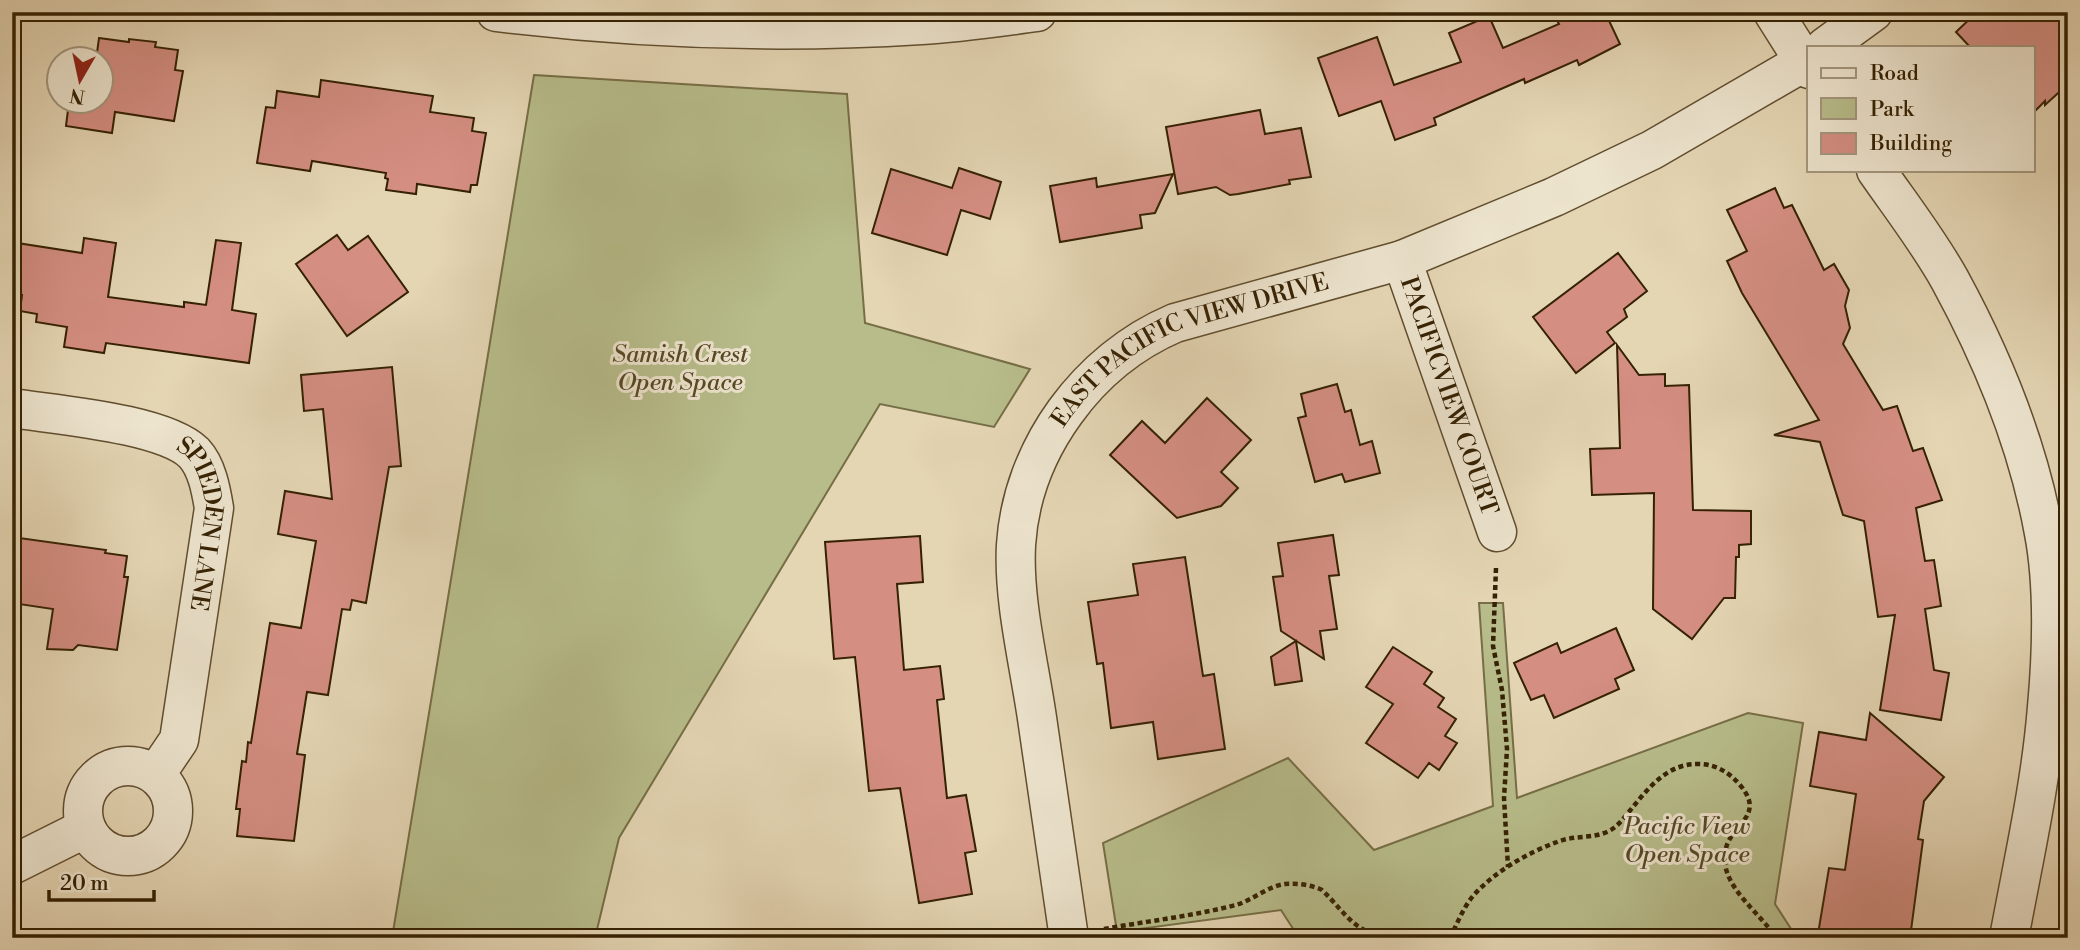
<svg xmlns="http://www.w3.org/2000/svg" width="2080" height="950" font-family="'Libre Bodoni',serif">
<rect width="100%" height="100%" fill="#e4d5b3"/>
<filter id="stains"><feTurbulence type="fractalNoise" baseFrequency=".00286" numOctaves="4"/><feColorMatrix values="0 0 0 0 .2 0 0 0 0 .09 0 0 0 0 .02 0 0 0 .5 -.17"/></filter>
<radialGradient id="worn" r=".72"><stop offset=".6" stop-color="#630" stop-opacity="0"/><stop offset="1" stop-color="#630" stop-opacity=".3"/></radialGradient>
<g fill="#b7bc8a" stroke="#766e46" stroke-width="2">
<path d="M 534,75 L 847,94 L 865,323 L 1030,369 L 994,427 L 880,404 L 619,838 L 595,938 L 392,938 Z"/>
<path d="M 1479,603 L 1503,603 L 1517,798 L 1748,713 L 1803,723 L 1775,904 L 1795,935 L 1808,938 L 1299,938 L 1281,910 L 1117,932 L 1103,843 L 1288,758 L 1374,850 L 1493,806 Z"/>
</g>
<g fill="#d48e82" stroke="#352103" stroke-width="2">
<path d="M 1553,12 L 1605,12 L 1620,44 L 1579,65 L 1577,60 L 1525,83 L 1524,79 L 1434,118 L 1436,125 L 1395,140 L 1381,101 L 1339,116 L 1318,58 L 1377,37 L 1394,85 L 1461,62 L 1449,33 L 1489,16 L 1503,48 L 1559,24 Z"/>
<path d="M 1977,12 L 2068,12 L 2068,84 L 2045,105 L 2045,101 L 2033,113 L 2033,47 L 1970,47 L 1956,32 Z"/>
<path d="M 99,38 L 129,42 L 129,39 L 156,42 L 155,47 L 178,50 L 175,70 L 183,71 L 174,121 L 115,112 L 112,133 L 66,126 L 69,102 L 102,102 L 102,60 L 96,60 Z"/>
<path d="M 321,80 L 433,96 L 430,112 L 474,118 L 472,131 L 486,133 L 477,185 L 471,185 L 470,192 L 417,184 L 416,194 L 386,190 L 388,179 L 385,178 L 386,173 L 312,161 L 310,171 L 257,163 L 266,107 L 275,108 L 277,91 L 319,97 Z"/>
<path d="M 1260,110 L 1265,134 L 1301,128 L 1311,177 L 1289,180 L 1290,184 L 1238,194 L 1230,195 L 1216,187 L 1178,194 L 1166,127 Z"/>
<path d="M 959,168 L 1001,182 L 990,219 L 961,210 L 947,255 L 872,233 L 891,169 L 952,188 Z"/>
<path d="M 1173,174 L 1155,213 L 1140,215 L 1142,228 L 1060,242 L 1050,186 L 1096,178 L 1097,187 Z"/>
<path d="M 1775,188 L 1784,208 L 1792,205 L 1824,270 L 1834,264 L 1849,290 L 1845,306 L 1850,328 L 1843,344 L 1883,410 L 1897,406 L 1913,451 L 1923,448 L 1942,500 L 1916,508 L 1925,561 L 1934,560 L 1941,606 L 1925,609 L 1934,670 L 1949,673 L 1941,720 L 1880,710 L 1895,615 L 1878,617 L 1864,521 L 1843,515 L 1820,442 L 1774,435 L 1819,420 L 1742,293 L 1727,261 L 1747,251 L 1727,210 Z"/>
<path d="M 337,235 L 348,250 L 368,236 L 408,292 L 347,336 L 296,264 Z"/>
<path d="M 84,238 L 116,243 L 108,297 L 184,307 L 184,302 L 206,305 L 216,240 L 241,243 L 232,310 L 256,314 L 249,363 L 106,343 L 104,353 L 64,347 L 67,327 L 36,322 L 37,314 L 20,311 L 22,295 L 12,294 L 12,275 L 17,243 L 82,253 Z"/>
<path d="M 1618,253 L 1647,291 L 1624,309 L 1627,317 L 1607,332 L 1615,343 L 1576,373 L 1533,317 Z"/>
<path d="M 1617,345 L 1639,375 L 1665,374 L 1665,386 L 1689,385 L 1693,510 L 1751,511 L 1751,544 L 1739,545 L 1739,557 L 1736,557 L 1735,598 L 1724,598 L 1692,639 L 1653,609 L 1654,493 L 1592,495 L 1590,449 L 1620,448 Z"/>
<path d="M 392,367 L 401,466 L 389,467 L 366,603 L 352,600 L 350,610 L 342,609 L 328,695 L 307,692 L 297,754 L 305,755 L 294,841 L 237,836 L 240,809 L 236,809 L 242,761 L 246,762 L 248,742 L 251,743 L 270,623 L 301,628 L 316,541 L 278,534 L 285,491 L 332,499 L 323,409 L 304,411 L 301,375 Z"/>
<path d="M 1337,384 L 1345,412 L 1351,410 L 1360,445 L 1372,441 L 1380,473 L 1345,482 L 1342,474 L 1315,482 L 1298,418 L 1306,416 L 1301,394 Z"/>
<path d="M 1207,398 L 1251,440 L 1221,472 L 1238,488 L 1221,506 L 1177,518 L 1110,455 L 1142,421 L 1165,443 Z"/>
<path d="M 1333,535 L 1339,575 L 1329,576 L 1337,629 L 1320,631 L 1324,659 L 1281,631 L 1273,577 L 1283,576 L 1278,543 Z"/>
<path d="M 920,536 L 923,582 L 897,584 L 904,670 L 940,666 L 944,699 L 937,700 L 947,798 L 966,795 L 976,851 L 965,853 L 972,894 L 919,903 L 900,788 L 869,791 L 855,657 L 834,659 L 825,542 Z"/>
<path d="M 12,537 L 106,550 L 105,553 L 127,556 L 124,577 L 128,577 L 117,650 L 78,645 L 73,650 L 47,649 L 53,609 L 12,603 Z"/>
<path d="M 1185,557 L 1203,676 L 1214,674 L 1225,749 L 1158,759 L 1153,722 L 1111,728 L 1103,663 L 1097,664 L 1088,602 L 1138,595 L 1133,564 Z"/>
<path d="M 1616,628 L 1634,670 L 1615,679 L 1619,689 L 1554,718 L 1544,695 L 1531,700 L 1514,663 L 1557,643 L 1561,653 Z"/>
<path d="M 1296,641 L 1302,681 L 1275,685 L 1271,657 Z"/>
<path d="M 1393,647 L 1432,672 L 1424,684 L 1444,698 L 1438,707 L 1456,719 L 1445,736 L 1457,743 L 1439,770 L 1429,763 L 1418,778 L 1366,743 L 1393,704 L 1366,687 Z"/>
<path d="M 1870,713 L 1944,777 L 1924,801 L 1918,839 L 1923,840 L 1910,938 L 1846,938 L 1818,934 L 1829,868 L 1845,870 L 1856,794 L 1810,786 L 1819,732 L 1866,740 Z"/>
</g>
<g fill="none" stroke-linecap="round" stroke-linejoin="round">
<defs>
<g id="minor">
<path d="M 496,12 C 637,29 779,34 921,25 C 959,23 998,17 1037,12"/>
<path d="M 1773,12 L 1809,69"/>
<path d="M 1825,47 L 1873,12"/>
<path d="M 1876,170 C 1901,206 1929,242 1950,280 C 1993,359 2028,444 2044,533 C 2054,585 2052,654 2047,707 C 2041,784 2023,862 2009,938"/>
<path id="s1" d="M 1402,260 L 1497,532"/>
<path id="s2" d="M 12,408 C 56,415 163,423 194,453 C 207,467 211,490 214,508 L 179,740 L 156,774"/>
<circle cx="128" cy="811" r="45"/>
<path d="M 12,865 L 86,828"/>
<path id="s3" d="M 1069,938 C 1058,865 1048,791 1037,718 C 1029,663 1013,600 1016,545 C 1022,449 1088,360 1175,323 L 1402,260 L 1554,197 L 1652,150 L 1809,59"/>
</g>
</defs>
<use href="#minor" stroke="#614e2f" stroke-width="41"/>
<g stroke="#352103" stroke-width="4.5" stroke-dasharray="5 3.5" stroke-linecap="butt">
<path d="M 1496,568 L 1493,646 L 1502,690 L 1507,749 L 1504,798 L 1508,867"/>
<path d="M 1104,929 C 1148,921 1193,916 1236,905 C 1253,900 1268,886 1285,884 C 1297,883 1312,885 1322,890 C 1347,914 1353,933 1391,938"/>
<path d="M 1450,938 C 1457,924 1463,908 1473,896 C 1494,872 1527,853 1557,842 C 1574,835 1593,839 1609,831 C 1617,827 1622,820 1628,813 C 1647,790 1666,763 1699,764 C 1715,764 1729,772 1740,785 C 1768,818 1727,824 1725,854 C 1721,887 1760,912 1776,938"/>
</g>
<use href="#minor" stroke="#ede4ce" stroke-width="38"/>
</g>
<g text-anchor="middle" stroke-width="6" stroke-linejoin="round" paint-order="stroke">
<g font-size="24" font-style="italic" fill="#564825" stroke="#ede4ce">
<text x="680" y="362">Samish Crest<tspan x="680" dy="28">Open Space</tspan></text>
<text x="1687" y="834">Pacific View<tspan x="1687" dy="28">Open Space</tspan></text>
</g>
<g font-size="24" fill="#352103" stroke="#ede4ce">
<text dy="8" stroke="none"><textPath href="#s3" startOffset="684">EAST PACIFIC VIEW DRIVE</textPath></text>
<text dy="8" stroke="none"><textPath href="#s1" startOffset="144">PACIFICVIEW COURT</textPath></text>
<text dy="8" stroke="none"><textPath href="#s2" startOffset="262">SPIEDEN LANE</textPath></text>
</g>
</g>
<rect width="2080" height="950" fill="none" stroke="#e4d5b3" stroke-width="42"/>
<rect x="14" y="14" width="2052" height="922" fill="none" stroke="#352103" stroke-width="3.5"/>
<rect x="21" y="21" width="2038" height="908" fill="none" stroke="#352103" stroke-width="2"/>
<rect x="1807" y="46" width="228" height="126" fill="#ede4ce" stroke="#a3967d" stroke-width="2"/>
<rect x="1821" y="68" width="35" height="10" fill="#ede4ce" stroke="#a3967d" stroke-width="2"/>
<text x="1870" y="80" font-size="21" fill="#352103">Road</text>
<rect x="1821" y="98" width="35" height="21" fill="#b7bc8a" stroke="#a3967d" stroke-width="2"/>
<text x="1870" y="116" font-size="21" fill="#352103">Park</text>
<rect x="1821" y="133" width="35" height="21" fill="#d48e82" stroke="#a3967d" stroke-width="2"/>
<text x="1870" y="150" font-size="21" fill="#352103">Building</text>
<g transform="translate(80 80) rotate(189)"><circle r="33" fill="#ede4ce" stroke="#a3967d" stroke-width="2"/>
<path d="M0-5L12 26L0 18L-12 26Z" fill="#8f2418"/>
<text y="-10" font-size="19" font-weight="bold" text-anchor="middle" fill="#352103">N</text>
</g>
<path d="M49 890v10h105v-10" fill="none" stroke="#352103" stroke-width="3.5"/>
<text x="60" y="890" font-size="21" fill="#352103" stroke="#ede4ce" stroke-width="5" paint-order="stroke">20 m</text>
<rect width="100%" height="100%" filter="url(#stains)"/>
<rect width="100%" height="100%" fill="url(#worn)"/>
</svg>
